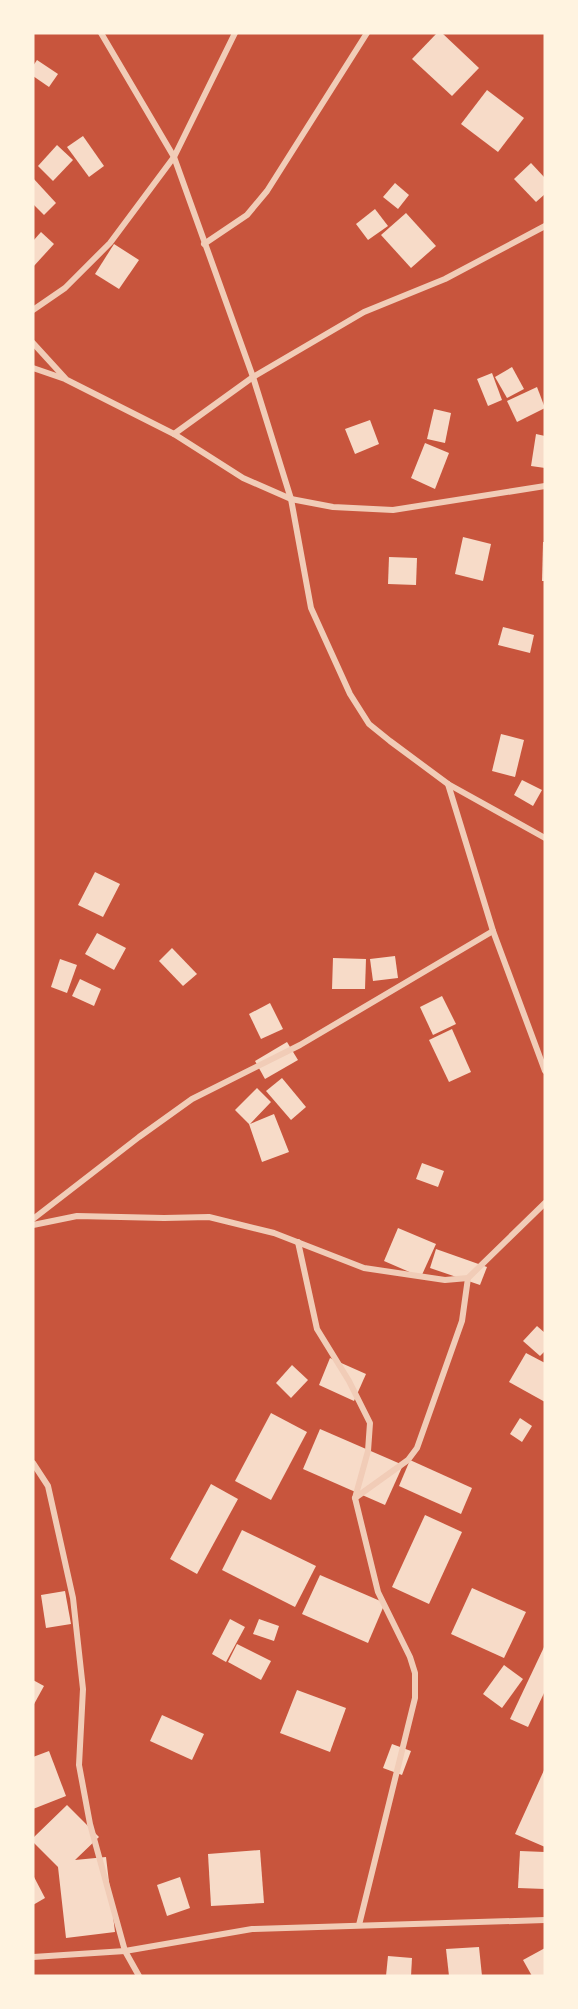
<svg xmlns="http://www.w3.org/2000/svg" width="578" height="2009" viewBox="0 0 578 2009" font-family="Raleway,sans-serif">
  <rect width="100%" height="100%" fill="#c8553d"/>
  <!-- building -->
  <g fill="#f7dbc8">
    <path d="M437,33h5l37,35 -27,28 -40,-37z"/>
    <path d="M37,60l21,14 -9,13 -16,-11v-10z"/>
    <path d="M487,90l37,28 -26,34 -37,-28z"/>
    <path d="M83,136l21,30 -15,11 -22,-30z"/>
    <path d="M57,145l16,15 -20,21 -15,-15z"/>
    <path d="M531,163l14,15v16l-9,8 -22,-23z"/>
    <path d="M33,178l23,25 -12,12 -11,-11z"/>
    <path d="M395,183l14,12 -11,14 -15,-12z"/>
    <path d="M375,209l13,17 -20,14 -12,-16z"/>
    <path d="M406,213l30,33 -25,22 -30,-33z"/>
    <path d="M41,232l13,12 -21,23v-26z"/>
    <path d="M114,244l25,16 -20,29 -24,-15z"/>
    <path d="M512,367l12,22 -17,9 -12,-21z"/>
    <path d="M492,373l10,27 -14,6 -11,-27z"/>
    <path d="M537,387l8,21 -28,14 -10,-21z"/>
    <path d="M434,409l17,4 -6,30 -18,-4z"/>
    <path d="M370,420l9,24 -24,10 -10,-25z"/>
    <path d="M536,434l9,2v32l-14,-2z"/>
    <path d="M425,443l24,10 -14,36 -24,-11z"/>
    <path d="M463,537l28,7 -8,37 -28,-7z"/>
    <path d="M543,542h2v39h-3z"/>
    <path d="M389,557l28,1 -1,27 -28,-1z"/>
    <path d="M503,627l31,8 -4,18 -32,-8z"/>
    <path d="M501,734l23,6 -9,37 -23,-6z"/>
    <path d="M522,780l20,10 -9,16 -19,-11z"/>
    <path d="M95,872l25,12 -17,33 -25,-12z"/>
    <path d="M97,933l29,15 -12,22 -29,-16z"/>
    <path d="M172,948l25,26 -14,12 -24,-25z"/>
    <path d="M395,956l3,22 -25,3 -3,-22z"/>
    <path d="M333,958l33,1 -1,30h-33z"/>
    <path d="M60,959l17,6 -10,28 -16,-6z"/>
    <path d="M80,979l21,10 -7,17 -22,-10z"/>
    <path d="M442,996l14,28 -23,11 -13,-28z"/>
    <path d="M270,1003l13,26 -22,10 -12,-25z"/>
    <path d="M452,1029l19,43 -22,10 -20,-42z"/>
    <path d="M287,1042l11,18 -33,19 -10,-18z"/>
    <path d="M282,1078l24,29 -15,13 -25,-29z"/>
    <path d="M257,1088l14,14 -21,22 24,-10 15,38 -27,10 -13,-38 -14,-14z"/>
    <path d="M422,1163l22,8 -6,16 -22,-8z"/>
    <path d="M398,1228l38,16 -15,33 -37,-16z"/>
    <path d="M436,1249l51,18 -7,18 -50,-17z"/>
    <path d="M537,1326l8,7v18l-5,5 -17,-15z"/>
    <path d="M526,1353l19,10v39l-36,-20z"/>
    <path d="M330,1358l36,16 -12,27 -35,-16z"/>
    <path d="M292,1365l16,15 -17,18 -15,-15z"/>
    <path d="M271,1413l36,19 -36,68 -36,-19z"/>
    <path d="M520,1418l12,8 -10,16 -12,-8z"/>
    <path d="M320,1429l83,36 -18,40 -82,-36z"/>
    <path d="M410,1460l62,28 -11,26 -62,-28z"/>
    <path d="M211,1484l27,15 -41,75 -27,-15z"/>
    <path d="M425,1515l37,17 -33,72 -37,-17z"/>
    <path d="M242,1530l74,36 -21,41 -73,-37z"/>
    <path d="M320,1575l65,28 -17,40 -66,-29z"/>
    <path d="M472,1588l54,24 -22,46 -53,-24z"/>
    <path d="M65,1591l6,33 -25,4 -5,-33z"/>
    <path d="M230,1619l15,8 -19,35 -14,-8z"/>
    <path d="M259,1619l20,7 -5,15 -21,-7z"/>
    <path d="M237,1644l34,17 -10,19 -33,-18z"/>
    <path d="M545,1645v46l-17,36 -18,-8z"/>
    <path d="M504,1665l19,14 -21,29 -19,-14z"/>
    <path d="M33,1680l11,6 -11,20z"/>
    <path d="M297,1690l49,18 -16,44 -50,-19z"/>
    <path d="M162,1715l42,19 -12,26 -42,-19z"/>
    <path d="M392,1744l19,7 -9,24 -19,-7z"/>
    <path d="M49,1751l17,45 -33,13v-52z"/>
    <path d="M545,1768v79l-30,-13z"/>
    <path d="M67,1805l32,32 -24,23 31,-3 9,75 -49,6 -8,-71 -25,-25v-4z"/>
    <path d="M260,1850l4,53 -53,3 -3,-52z"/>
    <path d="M520,1851l25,1v37l-27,-1z"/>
    <path d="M33,1875l12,23 -12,7z"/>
    <path d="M180,1877l10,31 -23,8 -10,-31z"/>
    <path d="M479,1947l3,29h-33l-3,-27z"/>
    <path d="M545,1948v28h-13l-9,-16z"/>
    <path d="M388,1956l24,2 -1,18h-25z"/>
  </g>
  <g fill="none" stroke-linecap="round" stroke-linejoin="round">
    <!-- minor -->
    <g stroke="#f1ccb7" stroke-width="6">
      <path d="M101,33l73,124 79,220 38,122 20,109 39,86 19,30 21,17 58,43 97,54"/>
      <path d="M204,244l43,-29 20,-24 100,-158"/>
      <path d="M33,310l32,-22 45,-45 64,-86 61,-124"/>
      <path d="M33,343l32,35"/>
      <path d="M33,368l32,11 109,55 69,44 48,21 42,8 60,3 152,-24"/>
      <path d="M174,434l79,-57 111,-65 81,-33 100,-53"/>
      <path d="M448,784l45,147 52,140"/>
      <path d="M33,1219l106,-82 53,-38 108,-54 193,-114"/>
      <path d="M33,1225l44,-9 87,2 45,-1 65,16 90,35 81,12 23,-2 77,-75"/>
      <path d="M298,1242l19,87 32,52 21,42 -2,28 -13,47 23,94 32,65 5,16v25l-56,227"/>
      <path d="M33,1463l15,23 25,112 10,91 -4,76 11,59 35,127 14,25"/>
      <path d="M355,1498l53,-38 9,-12 45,-127 6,-43"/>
      <path d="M33,1957l92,-6 127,-22 293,-9"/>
    </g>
  </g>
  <!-- border -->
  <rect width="578" height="2009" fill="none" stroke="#fff3e0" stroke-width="69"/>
</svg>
